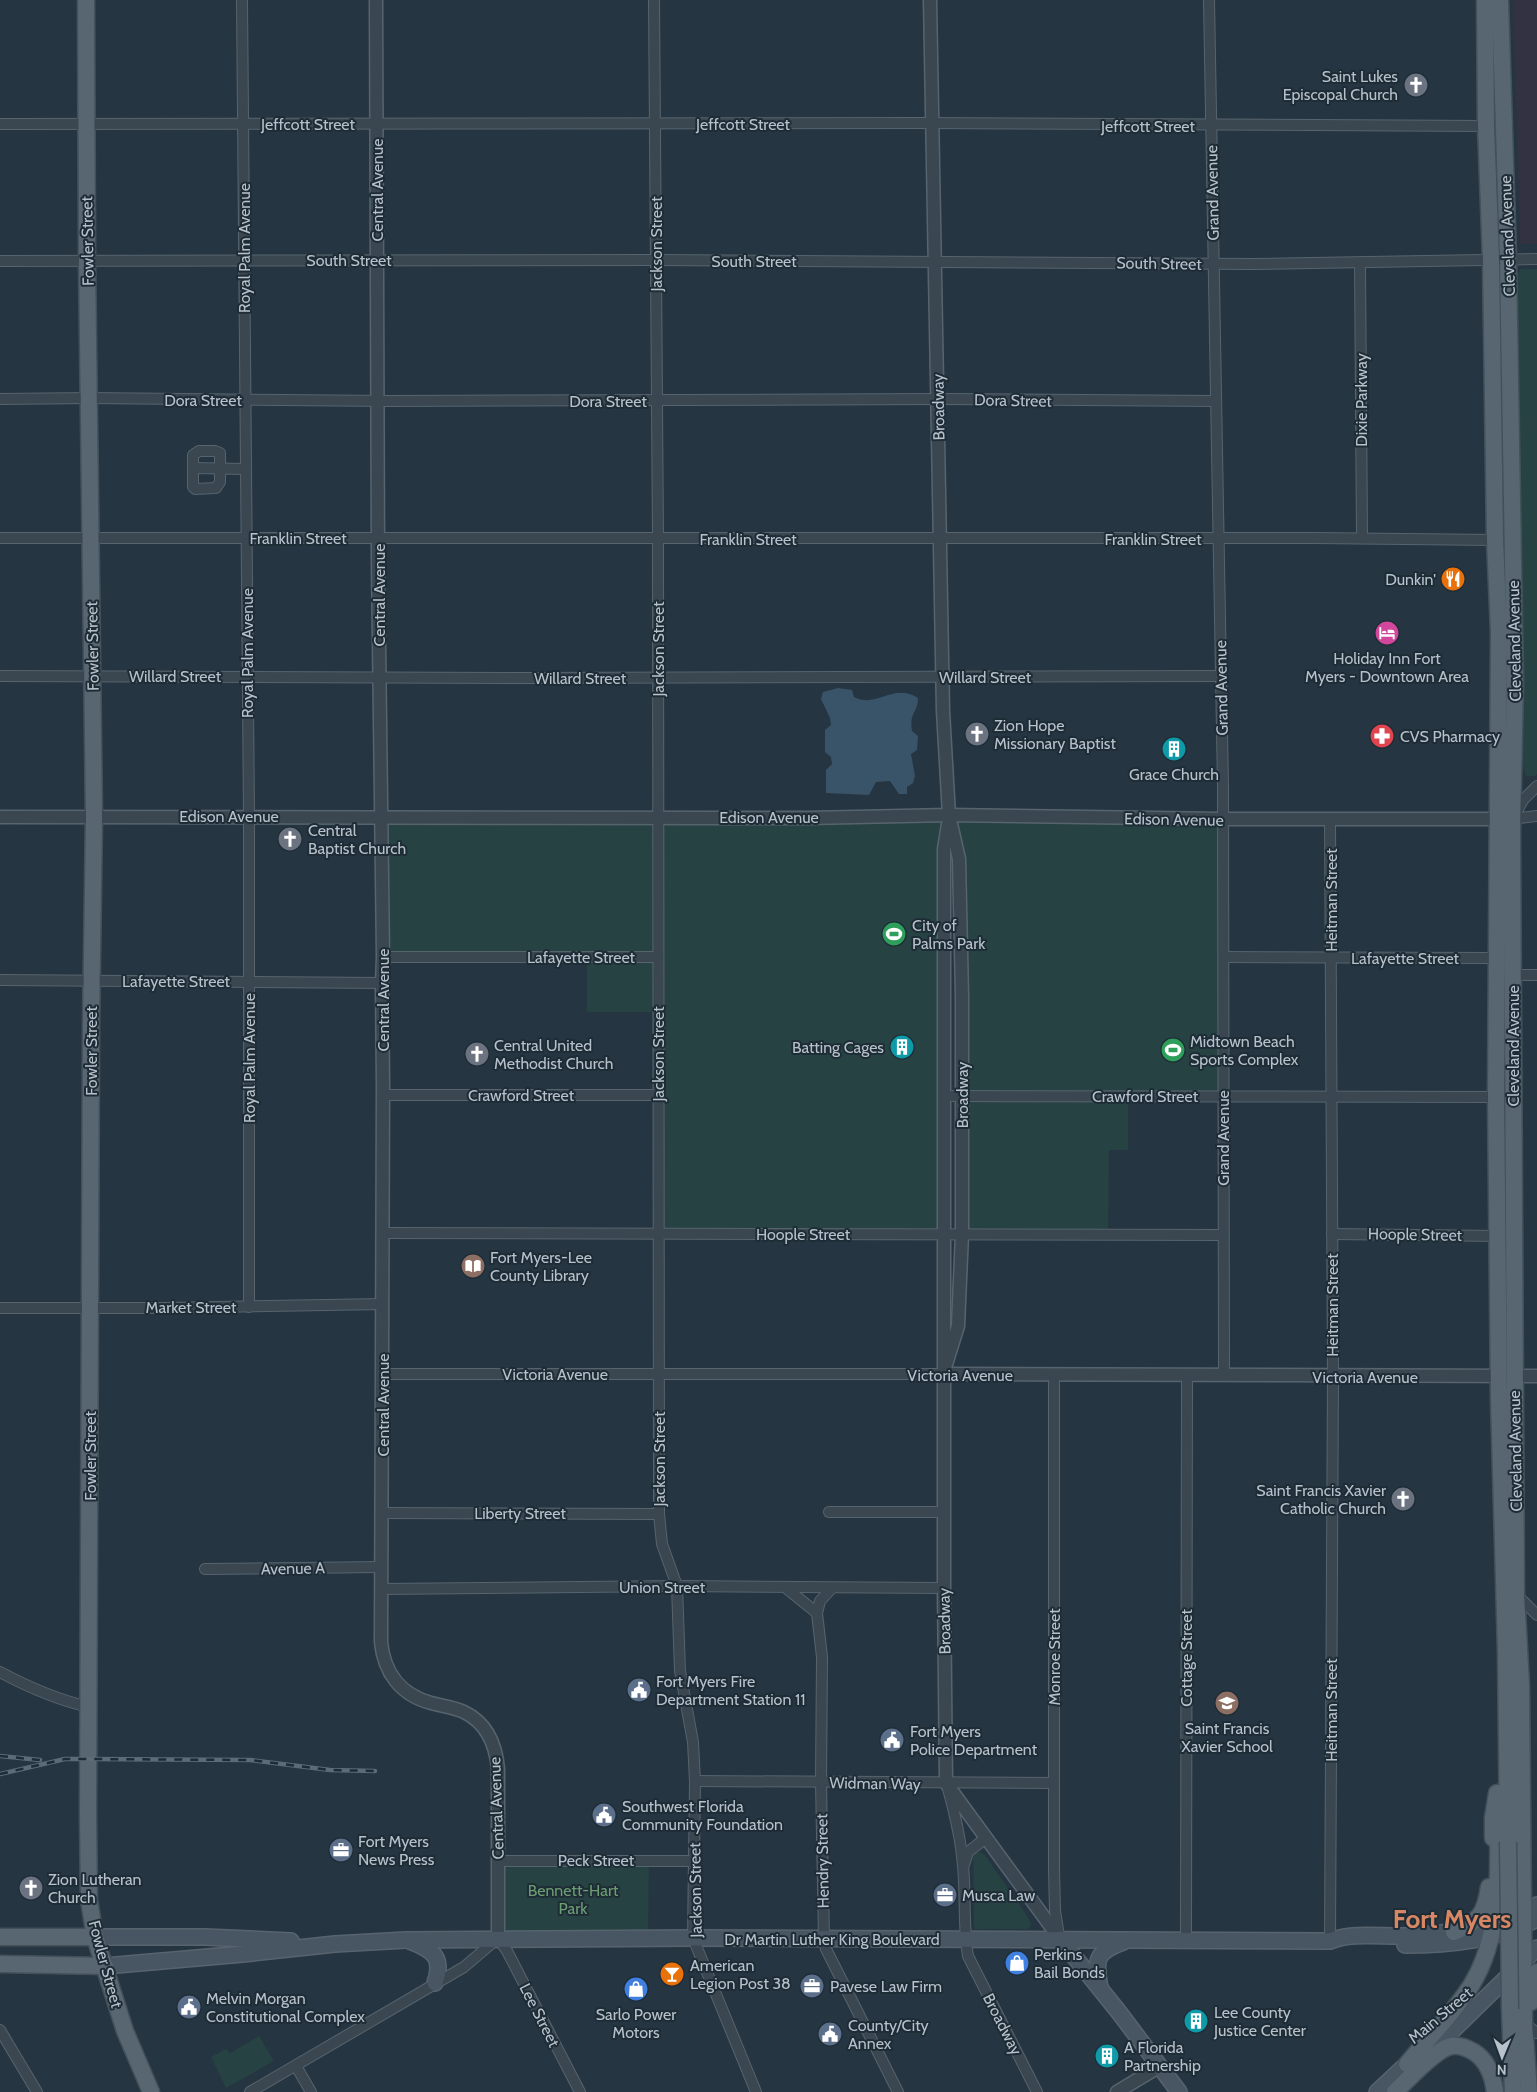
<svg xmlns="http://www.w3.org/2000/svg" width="1537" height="2092" viewBox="0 0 1537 2092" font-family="Cabin,sans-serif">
  <rect width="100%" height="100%" fill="#253541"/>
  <!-- medical -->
  <path fill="#323242" d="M1513,0h24v244h-17z"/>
  <!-- green -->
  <g fill="#274242">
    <path d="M1520,269h17v505l-2,2h-9l-3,-9 -7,-487z"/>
    <path d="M947,817l-4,415 -282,-1v-411z"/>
    <path d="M952,817l269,5 1,272h-94v56h-19l-1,83 -144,-1z"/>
    <path d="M383,819l273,1 1,135h-271z"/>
    <rect x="587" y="960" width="69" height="52"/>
    <path d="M980,1852l5,3 44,64 2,6 -3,4h-54l-1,-72 3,-4z"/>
    <path d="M498,1860h151l-1,78h-150z"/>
    <path d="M259,2036l15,25 -48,27 -15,-31 15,-8 4,4z"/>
  </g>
  <!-- water -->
  <path fill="#395469" d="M838,688l14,2 2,7c23,12 39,-15 64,1 0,15 -9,14 -6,33l6,5 -1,14 -6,4 4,22 -2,7 -6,4v7h-8l-9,-13 -14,1 -7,13 -43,-2v-23l6,-6 -1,-7 -6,-5v-22l6,-5 -1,-7 -9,-19 2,-7z"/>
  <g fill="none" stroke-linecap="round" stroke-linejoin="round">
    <defs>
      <g id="minor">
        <path d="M242,0l7,816v491"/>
        <path d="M654,0l4,538 1,976 3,30 15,42 3,85 13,71 2,39 -2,157 63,154"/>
        <path d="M1209,0l14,787 1,589"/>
        <path d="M0,124l919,-1 567,3"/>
        <path d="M0,261l656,-1 597,4 284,-5"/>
        <path d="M1360,263l2,275"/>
        <path d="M0,399l90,-1 299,3 550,-2 277,2"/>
        <path d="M199,451h16l5,2v29l-4,6 -21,1 -2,-2v-32z"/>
        <path d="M193,468l52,1"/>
        <path d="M0,538h1314l181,2"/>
        <path d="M0,676l523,2 698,-2"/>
        <path d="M1515,815l8,-15 14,-14"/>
        <path d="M1512,819l25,-3"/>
        <path d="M383,957h275"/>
        <path d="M1224,957l273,1"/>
        <path d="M1513,975h24"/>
        <path d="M0,980l382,3"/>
        <path d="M383,1095h275"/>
        <path d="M944,1096l552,1"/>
        <path d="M383,1233l840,2"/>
        <path d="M1332,1234l166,2"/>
        <path d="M0,1308h163l220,-4"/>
        <path d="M383,1374h560"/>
        <path d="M1054,1375v495l1,41 4,25"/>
        <path d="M829,1512h115"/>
        <path d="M382,1513l277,1"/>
        <path d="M205,1569l176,-2"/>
        <path d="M786,1588l31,25"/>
        <path d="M832,1588l-12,13 -3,12 5,44 -1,125 3,157 2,10 72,143"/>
        <path d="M381,1589l296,-3 267,2"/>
        <path d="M1516,1594l21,21"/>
        <path d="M0,1672c28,15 58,28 89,35"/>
        <path d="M695,1781l359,2"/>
        <path d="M948,1789c7,25 13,51 15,77 3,30 0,60 5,90l69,136"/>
        <path d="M498,1861h195"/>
        <path d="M964,1865l4,-13 18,-14"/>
        <path d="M1186,1940l1,-564"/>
        <path d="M1330,1941l3,-564 -3,-558"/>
        <path d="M1524,2023l13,10"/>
        <path d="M0,2030l37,62"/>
        <path d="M296,2066l15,26"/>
        <path d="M250,2092l214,-125 34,-29 9,13 73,141"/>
      </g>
      <g id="tertiary">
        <path d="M376,0l2,563 5,394 -1,26 1,103 -2,556c3,31 20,53 50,61 11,3 23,4 33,9 23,11 32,34 34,57v169"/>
        <path d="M930,0l13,711 6,104 10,44 3,137v238l-4,92 -15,48"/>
        <path d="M0,817l808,1 141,-3 274,4h282"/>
        <path d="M948,824l-4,25v739l2,195 114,156"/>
        <path d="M943,1374l594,2"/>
        <path d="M1117,2092l43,-26"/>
      </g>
      <g id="secondary">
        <path d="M95,1937h110l86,4"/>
        <path d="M1060,1939l58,72 61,81"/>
        <path d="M410,1941c23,9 34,16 25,42"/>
        <path d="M1405,1945c47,0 90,-5 132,-26"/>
        <path d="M105,1966l138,-12 92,-10 71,-4 287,-2 637,3c23,-9 51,-4 76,-5 47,-2 89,-11 131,-31"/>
        <path d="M1100,1988c-5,-28 -5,-36 23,-46"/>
        <path d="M1377,2092l30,-28 44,-32 86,-84"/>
      </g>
      <g id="primary">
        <path d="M86,0l1,260 7,557 -3,209 -3,789 1,85 6,37 30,94 26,61"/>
        <path d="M1485,0l1,126 5,134 4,280 4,92 -3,465 3,303 7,252 2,190"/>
        <path d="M1500,0l8,259 7,425 -3,148 4,762 5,91 3,338 5,69"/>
        <path d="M1493,1838v-20l4,-25"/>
        <path d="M1454,1932c25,-11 31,-17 35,-45"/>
        <path d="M0,1937h95"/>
        <path d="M0,1964l105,2"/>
        <path d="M1531,2002l6,-30"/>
        <path d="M1510,2009l3,83"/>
        <path d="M1407,2064c21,-26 47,-51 65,-80 28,-47 27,-104 26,-156"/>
        <path d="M1395,2092c13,-12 41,-44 57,-46 8,-1 15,2 22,6 14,9 19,24 21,40"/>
      </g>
    </defs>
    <!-- minor casing -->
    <use href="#minor" stroke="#57646e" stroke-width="12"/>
    <!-- tertiary casing -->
    <use href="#tertiary" stroke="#57646e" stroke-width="15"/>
    <!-- secondary casing -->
    <use href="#secondary" stroke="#57646e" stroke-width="18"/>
    <!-- primary casing -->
    <use href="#primary" stroke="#43505a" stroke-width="19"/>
    <!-- minor -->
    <use href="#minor" stroke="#3a4751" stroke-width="10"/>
    <!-- tertiary -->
    <use href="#tertiary" stroke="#3a4751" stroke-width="12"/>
    <!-- secondary -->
    <use href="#secondary" stroke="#485664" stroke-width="15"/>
    <!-- primary -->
    <use href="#primary" stroke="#586671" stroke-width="16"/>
    <defs>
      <g id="rail">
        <path d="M0,1756l40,4"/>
        <path d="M0,1774l65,-15h23l162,1 80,10 45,1"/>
      </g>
    </defs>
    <!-- rail casing -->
    <use href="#rail" stroke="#5c6b78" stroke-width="4.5"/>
    <!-- rail -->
    <use href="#rail" stroke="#1e2c36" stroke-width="2.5" stroke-dasharray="8" stroke-linecap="butt"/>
    <defs>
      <path id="primary-bridge" d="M1508,1842l2,167"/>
    </defs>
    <!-- primary-bridge casing -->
    <use href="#primary-bridge" stroke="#43505a" stroke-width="19" stroke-linecap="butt"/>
    <!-- primary-bridge -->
    <use href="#primary-bridge" stroke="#586671" stroke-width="16"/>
  </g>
  <!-- icons -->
  <defs>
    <symbol id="church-disc" viewBox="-11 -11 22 22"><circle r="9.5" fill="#6b7280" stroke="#1e2c36"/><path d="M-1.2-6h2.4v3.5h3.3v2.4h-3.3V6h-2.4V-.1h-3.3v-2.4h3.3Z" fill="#fff"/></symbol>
    <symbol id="restaurant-disc" viewBox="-11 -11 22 22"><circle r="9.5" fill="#e8710a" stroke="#1e2c36"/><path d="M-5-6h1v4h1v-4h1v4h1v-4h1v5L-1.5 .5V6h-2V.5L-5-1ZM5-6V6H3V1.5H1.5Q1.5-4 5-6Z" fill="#fff"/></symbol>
    <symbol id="hotel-disc" viewBox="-11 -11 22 22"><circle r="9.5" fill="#d1479c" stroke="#1e2c36"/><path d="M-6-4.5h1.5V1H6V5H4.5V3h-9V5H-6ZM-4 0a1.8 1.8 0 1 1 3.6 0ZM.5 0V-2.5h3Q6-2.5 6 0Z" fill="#fff"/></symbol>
    <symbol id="pharmacy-disc" viewBox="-11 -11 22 22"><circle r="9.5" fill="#e0444e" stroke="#1e2c36"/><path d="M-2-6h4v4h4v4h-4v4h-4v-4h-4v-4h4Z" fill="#fff"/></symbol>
    <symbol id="building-disc" viewBox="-11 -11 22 22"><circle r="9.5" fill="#0f9aa8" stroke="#1e2c36"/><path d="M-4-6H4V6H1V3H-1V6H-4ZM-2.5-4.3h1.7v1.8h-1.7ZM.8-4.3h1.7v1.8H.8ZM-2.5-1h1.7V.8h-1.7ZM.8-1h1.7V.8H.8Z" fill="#fff"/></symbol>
    <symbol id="stadium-disc" viewBox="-11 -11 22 22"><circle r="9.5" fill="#2e9e5b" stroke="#1e2c36"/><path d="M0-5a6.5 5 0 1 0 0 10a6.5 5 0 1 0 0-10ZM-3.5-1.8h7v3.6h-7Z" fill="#fff"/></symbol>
    <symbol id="library-disc" viewBox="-11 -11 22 22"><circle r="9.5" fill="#8d6e63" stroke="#1e2c36"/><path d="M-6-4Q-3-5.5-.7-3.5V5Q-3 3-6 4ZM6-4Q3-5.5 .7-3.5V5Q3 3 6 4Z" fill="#fff"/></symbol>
    <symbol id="civic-disc" viewBox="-11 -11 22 22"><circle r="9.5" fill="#5c6f8a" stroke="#1e2c36"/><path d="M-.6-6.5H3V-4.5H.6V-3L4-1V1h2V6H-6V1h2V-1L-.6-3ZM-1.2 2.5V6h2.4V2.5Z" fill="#fff"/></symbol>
    <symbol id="school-disc" viewBox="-11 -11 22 22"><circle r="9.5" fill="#8d6e63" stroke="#1e2c36"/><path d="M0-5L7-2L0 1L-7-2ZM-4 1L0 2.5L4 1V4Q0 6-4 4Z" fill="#fff"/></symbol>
    <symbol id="office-disc" viewBox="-11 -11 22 22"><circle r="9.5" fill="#5c6f8a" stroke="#1e2c36"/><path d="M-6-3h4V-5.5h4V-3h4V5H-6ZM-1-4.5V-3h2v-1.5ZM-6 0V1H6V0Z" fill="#fff"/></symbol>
    <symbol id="shop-disc" viewBox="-11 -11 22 22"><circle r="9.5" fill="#3f7fe0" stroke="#1e2c36"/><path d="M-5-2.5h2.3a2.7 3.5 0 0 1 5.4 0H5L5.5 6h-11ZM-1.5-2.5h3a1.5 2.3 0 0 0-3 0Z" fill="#fff"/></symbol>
    <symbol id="bar-disc" viewBox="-11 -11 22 22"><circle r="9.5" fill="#e8710a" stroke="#1e2c36"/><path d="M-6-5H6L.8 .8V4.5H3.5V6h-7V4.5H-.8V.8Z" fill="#fff"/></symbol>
  </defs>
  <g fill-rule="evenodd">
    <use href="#church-disc" x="1402" y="71" width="28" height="28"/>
    <use href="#restaurant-disc" x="1439" y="565" width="28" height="28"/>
    <use href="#hotel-disc" x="1373" y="619" width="28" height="28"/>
    <use href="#church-disc" x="963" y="720" width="28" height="28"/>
    <use href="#pharmacy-disc" x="1368" y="722" width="28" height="28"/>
    <use href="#building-disc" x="1160" y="735" width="28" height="28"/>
    <use href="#church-disc" x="276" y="825" width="28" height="28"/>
    <use href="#stadium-disc" x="880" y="920" width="28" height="28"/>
    <use href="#building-disc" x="888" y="1033" width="28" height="28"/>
    <use href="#stadium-disc" x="1159" y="1036" width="28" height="28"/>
    <use href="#church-disc" x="463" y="1040" width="28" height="28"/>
    <use href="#library-disc" x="459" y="1252" width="28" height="28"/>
    <use href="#church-disc" x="1389" y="1485" width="28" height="28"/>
    <use href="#civic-disc" x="625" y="1676" width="28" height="28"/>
    <use href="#school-disc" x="1213" y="1689" width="28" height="28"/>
    <use href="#civic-disc" x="878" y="1726" width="28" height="28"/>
    <use href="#civic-disc" x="590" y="1801" width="28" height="28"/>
    <use href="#office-disc" x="327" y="1836" width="28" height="28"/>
    <use href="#church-disc" x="17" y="1874" width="28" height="28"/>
    <use href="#office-disc" x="931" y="1881" width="28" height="28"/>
    <use href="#shop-disc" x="1003" y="1949" width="28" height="28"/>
    <use href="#bar-disc" x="658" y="1960" width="28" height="28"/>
    <use href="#office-disc" x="798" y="1972" width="28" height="28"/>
    <use href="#shop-disc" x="622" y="1975" width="28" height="28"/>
    <use href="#civic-disc" x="175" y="1993" width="28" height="28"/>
    <use href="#building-disc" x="1182" y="2007" width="28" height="28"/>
    <use href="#civic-disc" x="816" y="2020" width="28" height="28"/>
    <use href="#building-disc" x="1093" y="2042" width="28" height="28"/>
  </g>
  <g text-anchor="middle" stroke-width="4" stroke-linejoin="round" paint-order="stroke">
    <!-- poi labels -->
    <g font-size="16" fill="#b6c1cb" stroke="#1e2c36" text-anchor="start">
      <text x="1398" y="82" text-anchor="end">Saint Lukes<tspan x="1398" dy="18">Episcopal Church</tspan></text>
      <text x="1436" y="585" text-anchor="end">Dunkin'</text>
      <text x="1387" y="664" text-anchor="middle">Holiday Inn Fort<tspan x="1387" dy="18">Myers - Downtown Area</tspan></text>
      <text x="994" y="731">Zion Hope<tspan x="994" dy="18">Missionary Baptist</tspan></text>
      <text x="1400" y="742">CVS Pharmacy</text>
      <text x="1174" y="780" text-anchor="middle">Grace Church</text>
      <text x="308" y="836">Central<tspan x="308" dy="18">Baptist Church</tspan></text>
      <text x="912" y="931">City of<tspan x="912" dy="18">Palms Park</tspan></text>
      <text x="1190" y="1047">Midtown Beach<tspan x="1190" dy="18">Sports Complex</tspan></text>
      <text x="494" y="1051">Central United<tspan x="494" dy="18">Methodist Church</tspan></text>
      <text x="884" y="1053" text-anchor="end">Batting Cages</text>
      <text x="490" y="1263">Fort Myers-Lee<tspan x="490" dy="18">County Library</tspan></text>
      <text x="1386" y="1496" text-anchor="end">Saint Francis Xavier<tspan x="1386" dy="18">Catholic Church</tspan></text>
      <text x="656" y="1687">Fort Myers Fire<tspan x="656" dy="18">Department Station 11</tspan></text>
      <text x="1227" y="1734" text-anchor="middle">Saint Francis<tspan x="1227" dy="18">Xavier School</tspan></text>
      <text x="910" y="1737">Fort Myers<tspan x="910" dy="18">Police Department</tspan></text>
      <text x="622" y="1812">Southwest Florida<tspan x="622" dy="18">Community Foundation</tspan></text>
      <text x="358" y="1847">Fort Myers<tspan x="358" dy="18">News Press</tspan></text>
      <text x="48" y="1885">Zion Lutheran<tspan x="48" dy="18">Church</tspan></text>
      <text x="962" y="1901">Musca Law</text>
      <text x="1034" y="1960">Perkins<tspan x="1034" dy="18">Bail Bonds</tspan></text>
      <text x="690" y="1971">American<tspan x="690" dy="18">Legion Post 38</tspan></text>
      <text x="830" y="1992">Pavese Law Firm</text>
      <text x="206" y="2004">Melvin Morgan<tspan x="206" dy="18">Constitutional Complex</tspan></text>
      <text x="1214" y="2018">Lee County<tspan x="1214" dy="18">Justice Center</tspan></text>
      <text x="636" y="2020" text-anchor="middle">Sarlo Power<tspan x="636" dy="18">Motors</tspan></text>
      <text x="848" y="2031">County/City<tspan x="848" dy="18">Annex</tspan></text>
      <text x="1124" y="2053">A Florida<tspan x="1124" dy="18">Partnership</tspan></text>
    </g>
    <!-- street labels -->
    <g font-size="16" fill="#b6c1cb" stroke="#1e2c36">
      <text x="308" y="130">Jeffcott Street</text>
      <text x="743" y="130">Jeffcott Street</text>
      <text x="1148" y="132">Jeffcott Street</text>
      <text transform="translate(377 190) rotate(-90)" y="6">Central Avenue</text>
      <text transform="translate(1212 193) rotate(-91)" y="6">Grand Avenue</text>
      <text transform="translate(1507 236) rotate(-92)" y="6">Cleveland Avenue</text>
      <text transform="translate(87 241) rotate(-91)" y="6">Fowler Street</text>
      <text transform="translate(656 244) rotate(-90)" y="6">Jackson Street</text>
      <text transform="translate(244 248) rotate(-90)" y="6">Royal Palm Avenue</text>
      <text x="349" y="266">South Street</text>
      <text x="754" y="267">South Street</text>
      <text transform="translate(1159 263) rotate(1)" y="6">South Street</text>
      <text x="203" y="406">Dora Street</text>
      <text transform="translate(1013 400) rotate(1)" y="6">Dora Street</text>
      <text transform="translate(1361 400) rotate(-90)" y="6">Dixie Parkway</text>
      <text x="608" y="407">Dora Street</text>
      <text transform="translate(938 407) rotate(-91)" y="6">Broadway</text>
      <text x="298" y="544">Franklin Street</text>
      <text x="748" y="545">Franklin Street</text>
      <text x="1153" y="545">Franklin Street</text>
      <text transform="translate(379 595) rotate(-90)" y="6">Central Avenue</text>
      <text transform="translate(1514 641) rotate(-91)" y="6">Cleveland Avenue</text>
      <text transform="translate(92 646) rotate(-91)" y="6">Fowler Street</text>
      <text transform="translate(658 649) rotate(-90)" y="6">Jackson Street</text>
      <text transform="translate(247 653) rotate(-90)" y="6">Royal Palm Avenue</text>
      <text x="175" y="682">Willard Street</text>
      <text x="985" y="683">Willard Street</text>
      <text x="580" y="684">Willard Street</text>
      <text transform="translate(1221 688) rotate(-91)" y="6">Grand Avenue</text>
      <text x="229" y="822">Edison Avenue</text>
      <text x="769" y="823">Edison Avenue</text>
      <text transform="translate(1174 819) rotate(1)" y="6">Edison Avenue</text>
      <text transform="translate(1331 900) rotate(-90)" y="6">Heitman Street</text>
      <text x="581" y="963">Lafayette Street</text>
      <text x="1405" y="964">Lafayette Street</text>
      <text x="176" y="987">Lafayette Street</text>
      <text transform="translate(383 1000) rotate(-90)" y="6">Central Avenue</text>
      <text transform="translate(1513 1046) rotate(-90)" y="6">Cleveland Avenue</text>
      <text transform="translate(91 1051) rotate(-90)" y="6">Fowler Street</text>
      <text transform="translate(658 1054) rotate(-90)" y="6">Jackson Street</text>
      <text transform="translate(249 1058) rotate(-90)" y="6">Royal Palm Avenue</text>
      <text x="521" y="1101">Crawford Street</text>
      <text transform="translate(962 1095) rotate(-90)" y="6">Broadway</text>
      <text x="1145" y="1102">Crawford Street</text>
      <text transform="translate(1223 1138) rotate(-90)" y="6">Grand Avenue</text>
      <text x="803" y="1240">Hoople Street</text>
      <text transform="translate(1415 1234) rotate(1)" y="6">Hoople Street</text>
      <text transform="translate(1332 1305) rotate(-90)" y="6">Heitman Street</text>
      <text x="191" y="1313">Market Street</text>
      <text x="555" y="1380">Victoria Avenue</text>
      <text x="960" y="1381">Victoria Avenue</text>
      <text x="1365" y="1383">Victoria Avenue</text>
      <text transform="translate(383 1405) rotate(-90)" y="6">Central Avenue</text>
      <text transform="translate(1515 1451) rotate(-91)" y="6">Cleveland Avenue</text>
      <text transform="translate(90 1456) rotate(-90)" y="6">Fowler Street</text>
      <text transform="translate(659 1459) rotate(-90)" y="6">Jackson Street</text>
      <text x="520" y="1519">Liberty Street</text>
      <text transform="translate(293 1568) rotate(-1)" y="6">Avenue A</text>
      <text x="662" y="1593">Union Street</text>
      <text transform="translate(944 1621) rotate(-91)" y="6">Broadway</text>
      <text transform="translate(1054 1657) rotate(-90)" y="6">Monroe Street</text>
      <text transform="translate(1186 1658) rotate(-90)" y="6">Cottage Street</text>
      <text transform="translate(1331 1710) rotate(-90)" y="6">Heitman Street</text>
      <text transform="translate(875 1783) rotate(1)" y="6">Widman Way</text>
      <text transform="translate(496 1808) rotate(-92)" y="6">Central Avenue</text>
      <text x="596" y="1866">Peck Street</text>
      <text transform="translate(822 1861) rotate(-91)" y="6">Hendry Street</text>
      <text transform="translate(695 1890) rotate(-91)" y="6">Jackson Street</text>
      <text x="832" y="1945">Dr Martin Luther King Boulevard</text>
      <text transform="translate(106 1964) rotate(75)" y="6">Fowler Street</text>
      <text transform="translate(540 2015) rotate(63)" y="6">Lee Street</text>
      <text transform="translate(1440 2015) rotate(-40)" y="6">Main Street</text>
      <text transform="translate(1003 2024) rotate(63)" y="6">Broadway</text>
    </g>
    <!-- park labels -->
    <g font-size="16" fill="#6d9d72" stroke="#1e2c36">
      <text x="573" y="1896">Bennett-Hart<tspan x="573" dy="18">Park</tspan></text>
    </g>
    <!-- town labels -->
    <g font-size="26" font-weight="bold" fill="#d88765" stroke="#1e2c36">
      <text x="1452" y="1928">Fort Myers</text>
    </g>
  </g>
  <!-- north arrow -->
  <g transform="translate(1502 2057) rotate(181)" stroke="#1e2c36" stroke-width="4" paint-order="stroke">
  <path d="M0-4L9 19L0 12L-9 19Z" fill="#b6c1cb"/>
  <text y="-8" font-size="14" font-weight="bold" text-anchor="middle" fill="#b6c1cb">N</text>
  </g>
</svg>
